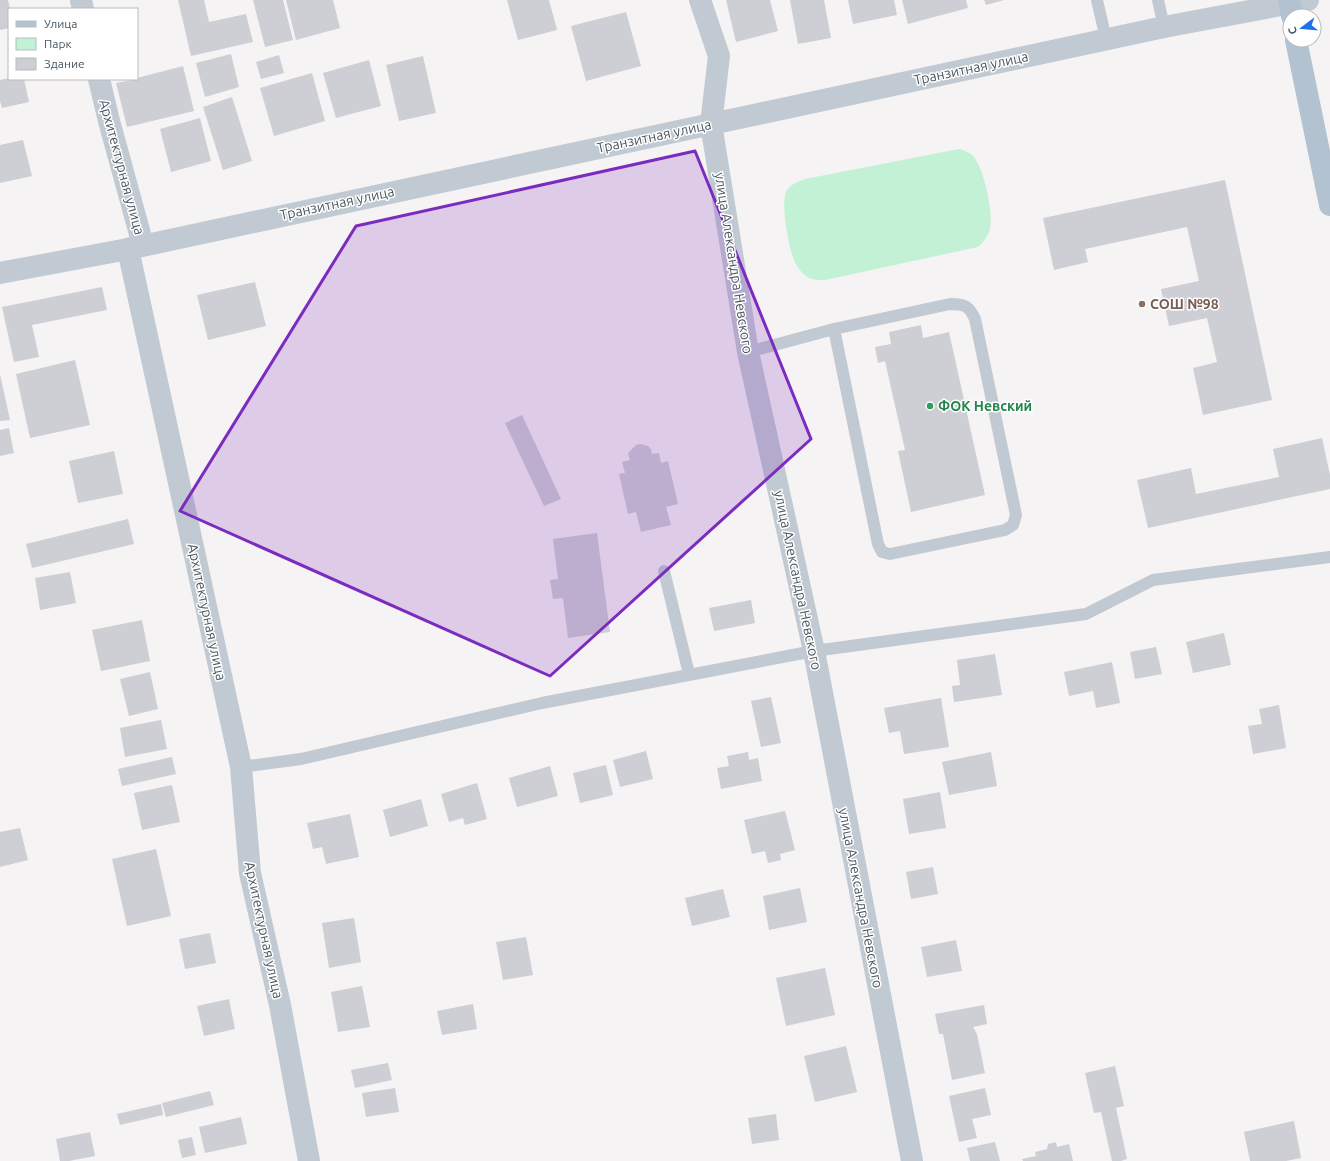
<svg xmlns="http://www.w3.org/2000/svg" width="1330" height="1161" viewBox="0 0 1330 1161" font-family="Ubuntu,sans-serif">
  <rect width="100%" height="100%" fill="#f5f3f3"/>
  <!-- green -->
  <path fill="#c3f1d5" d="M959,149c5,1 10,3 14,7 11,12 22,60 16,76 -2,6 -6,10 -11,15l-153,33c-7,0 -15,0 -20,-5 -6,-4 -11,-14 -13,-21 -4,-12 -12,-53 -5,-64 4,-6 11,-8 18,-11z"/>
  <!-- building -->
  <g fill="#cdcfd5">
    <path d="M0,0h8l2,9h-1v19l-9,2z"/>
    <path d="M178,0h26l5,22 37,-8 7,28 -62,14z"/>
    <path d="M253,0h30l10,40 -28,7z"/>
    <path d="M286,0h47l7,28 -44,12z"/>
    <path d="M507,0h42l8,30 -39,10z"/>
    <path d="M726,0h44l8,31 -42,11z"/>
    <path d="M790,0h34l7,38 -33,6z"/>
    <path d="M848,0h46l3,15 -44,9z"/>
    <path d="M902,0h64l2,8 -60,16z"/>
    <path d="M984,0h20l-18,5z"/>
    <path d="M626,12l15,54 -55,15 -15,-55z"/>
    <path d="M231,54l8,33 -34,10 -9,-34z"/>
    <path d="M279,55l5,18 -23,6 -5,-17z"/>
    <path d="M423,56l13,57 -37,8 -13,-56z"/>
    <path d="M369,60l12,46 -45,12 -13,-45z"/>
    <path d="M183,66l11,45 -67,16 -11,-44 21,-4v-1z"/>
    <path d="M312,73l13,48 -51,15 -14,-48z"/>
    <path d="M9,78v1h15l5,23 -27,6 -2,-7v-21z"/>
    <path d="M232,97l20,64 -29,9 -20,-63z"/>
    <path d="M200,118l11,43 -40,11 -11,-43z"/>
    <path d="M23,140l9,36 -32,7v-38z"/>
    <path d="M1225,180l47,220 -69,15 -10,-47 24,-6 -10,-44 -38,8 -8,-37 38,-8 -12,-54 -102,22 3,13 -34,8 -11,-52z"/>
    <path d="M255,282l11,44 -58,14 -11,-45z"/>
    <path d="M102,287l5,23 -75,15 7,32 -25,5 -12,-55z"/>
    <path d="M921,325l2,13 26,-6 36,163 -74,17 -13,-61 7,-1 -20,-89 -7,2 -3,-16 16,-3 -2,-12z"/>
    <path d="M75,360l15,65 -60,13 -14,-64z"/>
    <path d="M0,374l10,46 -10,1z"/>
    <path d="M522,415l39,84 -17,7 -39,-83z"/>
    <path d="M9,428l5,25 -14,3v-26z"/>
    <path d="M1322,438l8,37v14l-182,39 -11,-48 54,-12 5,26 83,-17 -6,-28z"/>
    <path d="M640,444l8,2 3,3 1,5 7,-1 2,10 7,-2 10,43 -12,3 5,18 -30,7 -5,-20 -8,2 -9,-40 6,-1 -3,-11 8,-2 -2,-6 2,-3 6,-6z"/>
    <path d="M114,451l9,43 -45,9 -9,-42z"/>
    <path d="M128,519l6,25 -102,24 -6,-24z"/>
    <path d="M597,533l13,99 -42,6 -5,-40 -10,1 -3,-19 8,-1 -5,-40z"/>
    <path d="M70,572l6,31 -36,7 -5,-32z"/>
    <path d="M751,600l4,23 -41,8 -5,-23z"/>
    <path d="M142,620l8,41 -49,10 -9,-41z"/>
    <path d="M1224,633l7,32 -38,8 -7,-31z"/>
    <path d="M1156,647l6,27 -27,5 -5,-27z"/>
    <path d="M995,654l7,41 -48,7 -2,-16 8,-1 -3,-25z"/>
    <path d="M1112,662l8,41 -24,5 -3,-17 -24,5 -5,-24z"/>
    <path d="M150,672l8,37 -29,7 -9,-37z"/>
    <path d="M771,697l10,46 -20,4 -10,-46z"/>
    <path d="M941,698l8,49 -45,7 -4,-23 -11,2 -5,-25z"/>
    <path d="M1279,705l7,43 -33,6 -5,-28 14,-2 -3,-15z"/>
    <path d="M161,720l6,29 -42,8 -5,-29z"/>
    <path d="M646,751l7,28 -33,8 -7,-27z"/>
    <path d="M748,752l1,8 9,-2 4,23 -41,8 -4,-21 12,-2 -2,-10z"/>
    <path d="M991,752l6,34 -48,9 -7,-33z"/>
    <path d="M172,757l4,17 -54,12 -4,-17z"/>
    <path d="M606,765l7,30 -33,8 -7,-30z"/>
    <path d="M550,766l8,30 -41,11 -8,-29z"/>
    <path d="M477,783l10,36 -22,6 -2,-7 -14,4 -8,-28z"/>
    <path d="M172,785l8,37 -38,8 -8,-37z"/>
    <path d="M940,792l6,36 -37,6 -6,-35z"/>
    <path d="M421,799l7,27 -38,11 -7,-27z"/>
    <path d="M785,811l10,39 -15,4 1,6 -13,3 -3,-12 -13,3 -8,-34z"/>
    <path d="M350,814l9,43 -33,7 -4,-17 -9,2 -6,-26z"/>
    <path d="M20,828l8,32 -28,7v-35z"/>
    <path d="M156,849l15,67 -44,10 -15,-67z"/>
    <path d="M933,867l5,27 -27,5 -5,-27z"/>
    <path d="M800,888l7,34 -38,8 -6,-34z"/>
    <path d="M723,889l7,28 -38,9 -7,-28z"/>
    <path d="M354,918l7,44 -32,6 -7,-45z"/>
    <path d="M210,933l6,30 -31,6 -6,-30z"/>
    <path d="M526,937l7,38 -30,5 -7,-38z"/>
    <path d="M956,940l6,31 -35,6 -6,-30z"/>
    <path d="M825,968l10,47 -49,11 -10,-48z"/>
    <path d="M362,986l8,41 -32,5 -7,-40z"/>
    <path d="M229,999l6,30 -31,7 -7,-30z"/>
    <path d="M473,1004l4,25 -35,6 -5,-24z"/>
    <path d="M984,1005l3,19 -14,3 4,7 8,39 -33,7 -9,-46h-4l-4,-20z"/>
    <path d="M846,1046l11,46 -42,10 -11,-46z"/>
    <path d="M388,1063l4,17 -37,8 -4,-18z"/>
    <path d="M1115,1066l9,40 -8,2 11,51 -6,2h-9l-11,-49 -7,1 -9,-40z"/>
    <path d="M395,1088l4,24 -33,5 -4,-24z"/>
    <path d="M985,1088l6,27 -19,4 5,19 -18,4 -10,-46z"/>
    <path d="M210,1091l4,14 -48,12 -4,-14z"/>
    <path d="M161,1104l2,11 -43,10 -3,-11z"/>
    <path d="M776,1114l3,26 -27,4 -4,-26z"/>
    <path d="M241,1117l6,27 -42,9 -6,-26z"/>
    <path d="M1294,1121l7,37 -15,3h-36l-6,-29z"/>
    <path d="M90,1132l5,24 -26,5h-9l-4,-22z"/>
    <path d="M192,1137l4,18 -14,3 -4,-18z"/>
    <path d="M995,1142l5,19h-30l-3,-13z"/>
    <path d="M1056,1142l1,5 12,-3 4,17h-50l-1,-2 14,-3 -1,-4 12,-3 1,-5z"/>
  </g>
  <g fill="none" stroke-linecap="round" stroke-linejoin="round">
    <!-- lane -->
    <g stroke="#c1cad2" stroke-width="12">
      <path d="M1097,0l9,39"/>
      <path d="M1158,0l6,27"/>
      <path d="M748,352l86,-23 116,-25c15,0 19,2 25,15l41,196 -3,10 -8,5 -115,24 -8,-2 -4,-8 -44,-215"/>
      <path d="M664,571l25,103"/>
      <path d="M241,767l60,-8 241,-56 272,-52 272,-37 67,-34 177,-23"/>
    </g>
    <!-- street -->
    <g stroke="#c1cad2" stroke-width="22">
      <path d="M81,0l2,9"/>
      <path d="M700,0l19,56 -8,68 37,228 66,299 98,510"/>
      <path d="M99,79l10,42 34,124 -15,4 113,518 9,106 30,132 29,156"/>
      <path d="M0,273l128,-24 1036,-222 144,-27"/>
    </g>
    <!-- primary -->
    <g stroke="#b3c2d1" stroke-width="22">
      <path d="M1289,0l3,16"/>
      <path d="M1296,40l34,165"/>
    </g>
  </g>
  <!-- marked area -->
  <path fill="#7b2cbf" fill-opacity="0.2" stroke="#7b2cbf" stroke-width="3" stroke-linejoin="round" d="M695,151l116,288 -261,237 -370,-165 176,-285z"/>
  <!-- markers -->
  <circle fill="#8d6e63" stroke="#fff" stroke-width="1.5" cx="1142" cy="304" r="4"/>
  <circle fill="#2e9e5b" stroke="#fff" stroke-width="1.5" cx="930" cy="406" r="4"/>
  <g text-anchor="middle" stroke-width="3" stroke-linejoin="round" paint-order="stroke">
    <!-- street labels -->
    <g font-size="14" fill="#4a5661" stroke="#fff">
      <text transform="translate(971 68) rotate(-12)" y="5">Транзитная улица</text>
      <text transform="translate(654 136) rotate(-12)" y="5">Транзитная улица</text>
      <text transform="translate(122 167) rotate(75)" y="5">Архитектурная улица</text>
      <text transform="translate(337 203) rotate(-12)" y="5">Транзитная улица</text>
      <text transform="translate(734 263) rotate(81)" y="5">улица Александра Невского</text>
      <text transform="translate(798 580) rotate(78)" y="5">улица Александра Невского</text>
      <text transform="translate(207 612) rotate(78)" y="5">Архитектурная улица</text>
      <text transform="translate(861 898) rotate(79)" y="5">улица Александра Невского</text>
      <text transform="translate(264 930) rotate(78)" y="5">Архитектурная улица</text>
    </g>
    <!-- education labels -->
    <g font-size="14" font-weight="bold" fill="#785e54" stroke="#fff" text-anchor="start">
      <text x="1150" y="309">СОШ №98</text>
    </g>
    <!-- leisure labels -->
    <g font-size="14" font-weight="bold" fill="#27864d" stroke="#fff" text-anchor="start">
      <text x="938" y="411">ФОК Невский</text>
    </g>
  </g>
  <!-- legend -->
  <rect x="8" y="8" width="130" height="72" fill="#ffffff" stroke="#b7bbc0"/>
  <rect x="16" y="21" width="20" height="6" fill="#b3c2d1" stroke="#b7bbc0"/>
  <text x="44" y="28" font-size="12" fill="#4a5661">Улица</text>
  <rect x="16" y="38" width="20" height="12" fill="#c3f1d5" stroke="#b7bbc0"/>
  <text x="44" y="48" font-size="12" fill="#4a5661">Парк</text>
  <rect x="16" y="58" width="20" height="12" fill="#cdcfd5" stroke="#b7bbc0"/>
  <text x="44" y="68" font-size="12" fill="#4a5661">Здание</text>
  <!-- north arrow -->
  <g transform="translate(1302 28) rotate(254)"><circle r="19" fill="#ffffff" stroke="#b7bbc0"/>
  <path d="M0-3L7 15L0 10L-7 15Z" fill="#1a73e8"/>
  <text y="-6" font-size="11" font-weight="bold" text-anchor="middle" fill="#4a5661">С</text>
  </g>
</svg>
